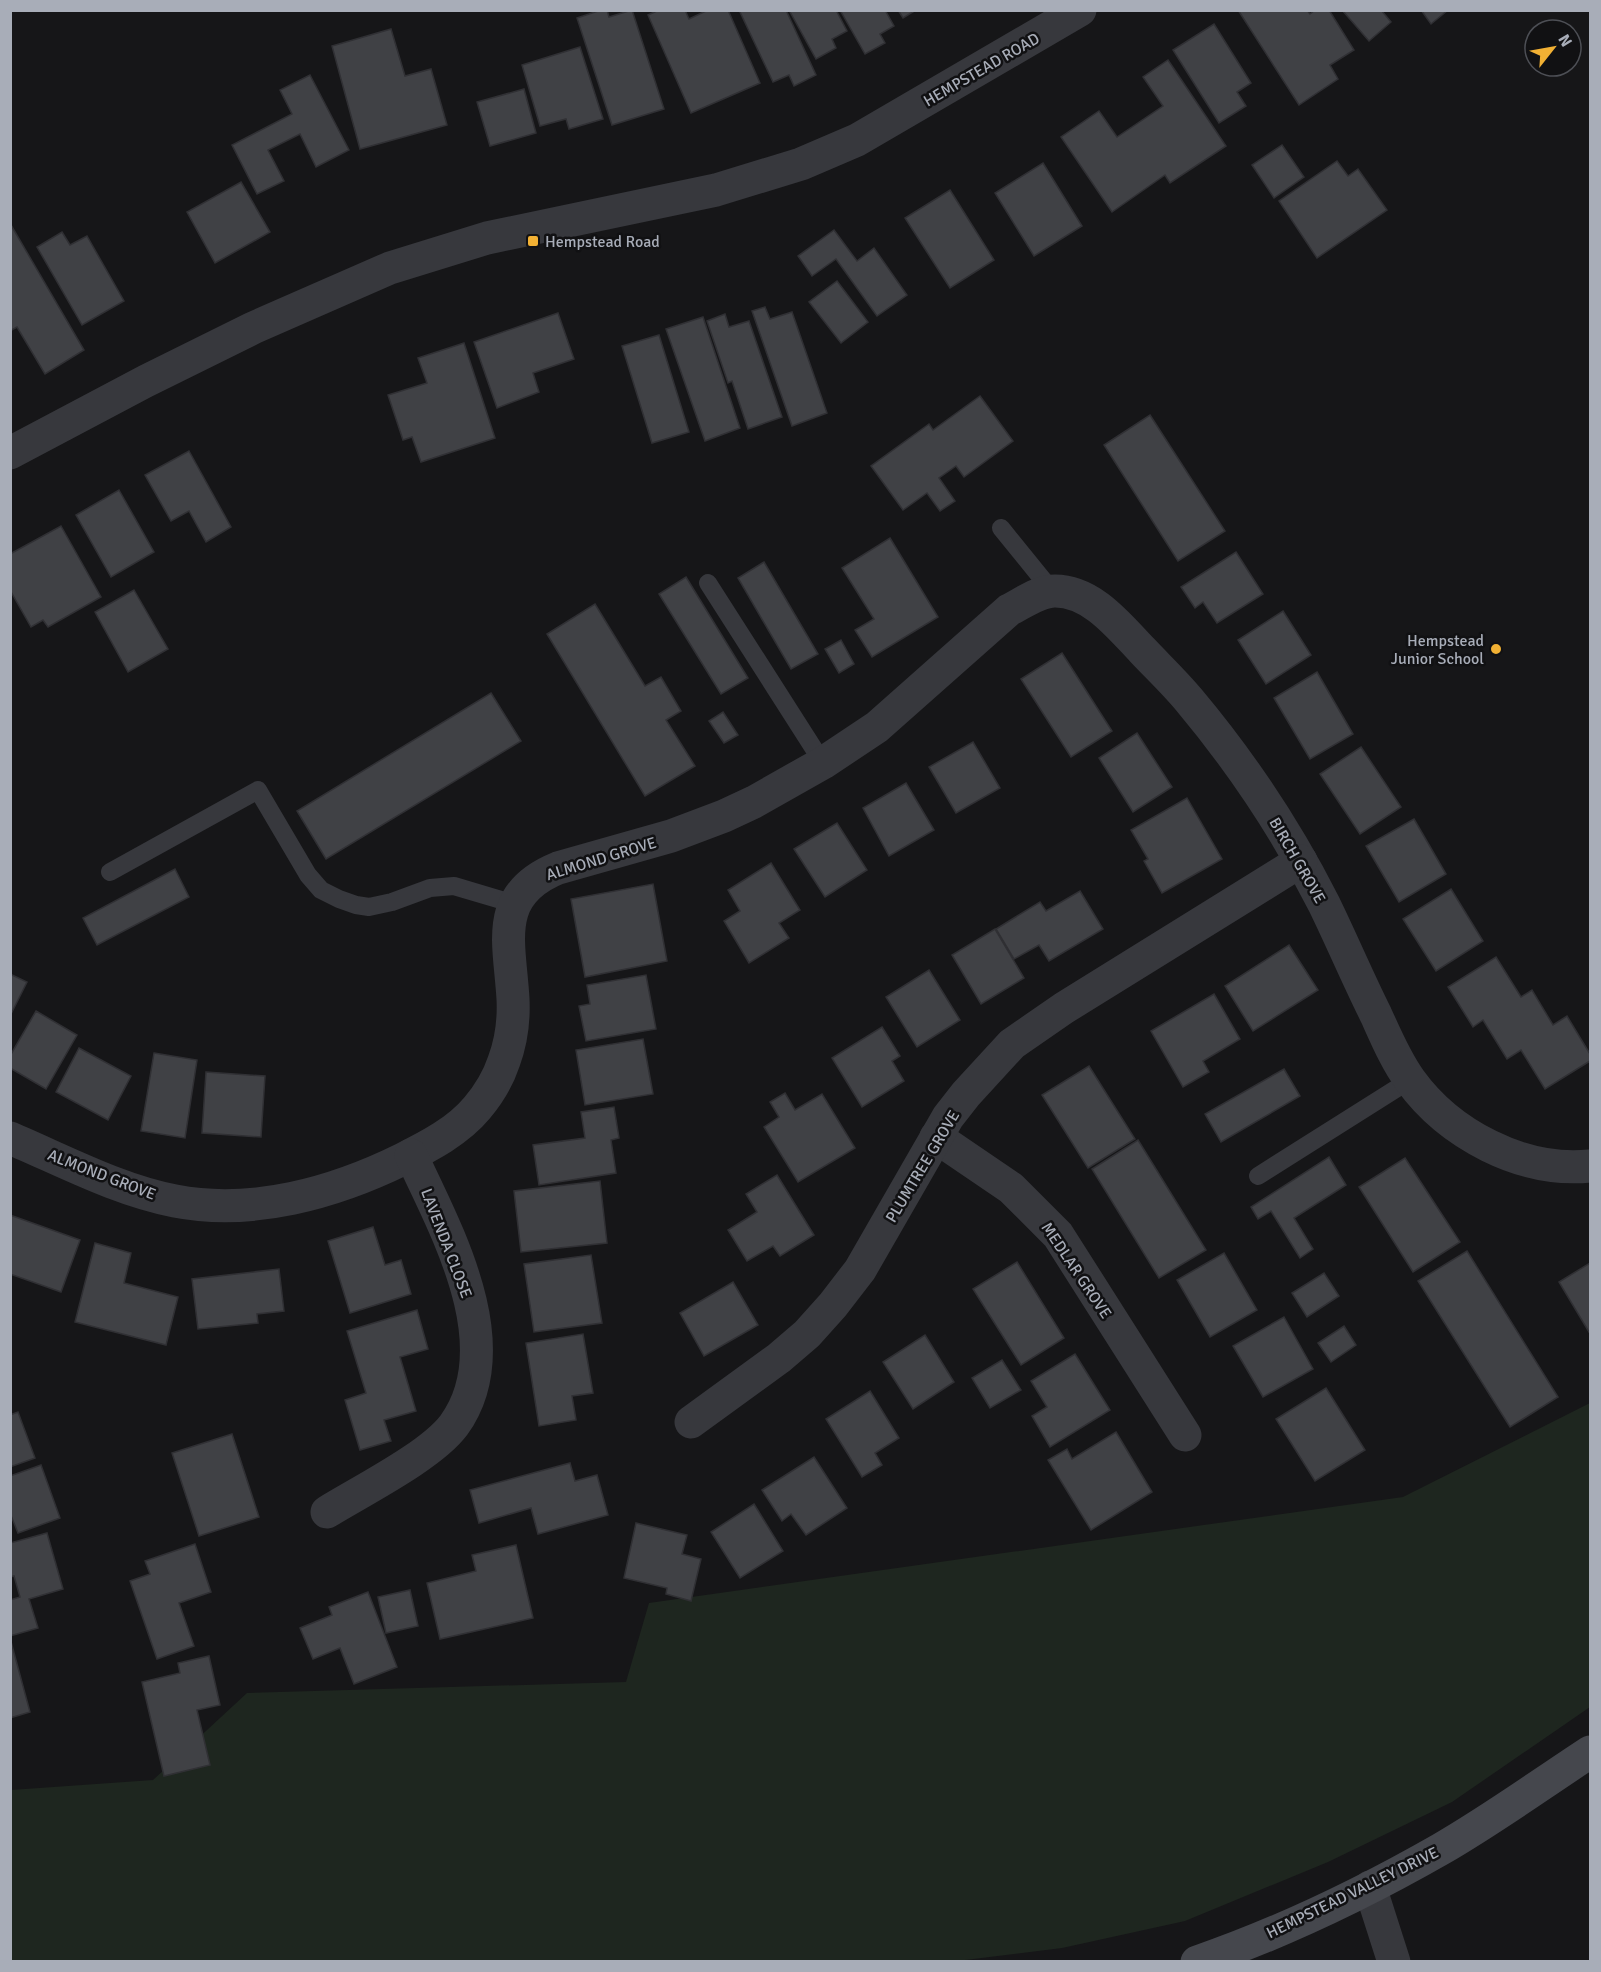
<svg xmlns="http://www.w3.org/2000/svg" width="1601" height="1972" viewBox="0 0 1601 1972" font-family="Signika,sans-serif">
  <rect width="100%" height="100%" fill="#161618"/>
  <!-- green -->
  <path fill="#1e261f" d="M1590,1403v304l-138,95 -124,60 -143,59 -123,27 -113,14h-938v-172l142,-10 94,-87 379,-11 23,-79 754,-106z"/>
  <!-- building -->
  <g fill="#404145" stroke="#303034" stroke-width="1.5">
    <path d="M601,10h6l2,7 23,-7 32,99 -52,16 -35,-107z"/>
    <path d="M659,10h26l4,9 19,-9h20l32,73 -69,30 -43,-98z"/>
    <path d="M743,10h43l30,65 -22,11 -5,-11 -16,7 -33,-70z"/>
    <path d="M789,10h47l11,21 -15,8 4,9 -20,11z"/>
    <path d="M840,10h45l9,16 -14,8 5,9 -20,11z"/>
    <path d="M898,10h18l-13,8z"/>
    <path d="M1238,10h69l3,4 5,-4h14l25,40 -24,15 8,14 -39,26z"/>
    <path d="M1342,10h39l10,12 -22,19z"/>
    <path d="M1421,10h27l-17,14z"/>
    <path d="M1214,24l37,59 -14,9 9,14 -27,17 -46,-73z"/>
    <path d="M391,29l14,47 26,-7 16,56 -87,24 -28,-103z"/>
    <path d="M580,47l23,72 -34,10 -3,-10 -26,7 -18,-61z"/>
    <path d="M1168,60l58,86 -56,37 -5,-8 -53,37 -51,-75 38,-26 18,26 46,-31 -20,-29z"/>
    <path d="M310,75l39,75 -33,17 -16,-33 -32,16 16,31 -27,13 -25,-49 60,-31 -12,-24z"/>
    <path d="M524,89l12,44 -46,13 -13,-44z"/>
    <path d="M1282,145l22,32 -30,21 -22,-33z"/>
    <path d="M1337,161l11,15 10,-7 29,41 -70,48 -38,-57z"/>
    <path d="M1043,163l39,63 -48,30 -39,-63z"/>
    <path d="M241,182l29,50 -55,31 -28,-51z"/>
    <path d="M950,190l44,70 -44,28 -45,-70z"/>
    <path d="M11,225l73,125 -39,24 -28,-47 -7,4z"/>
    <path d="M834,230l23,31 17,-13 33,47 -30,21 -41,-57 -24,17 -14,-20z"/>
    <path d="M62,232l8,13 17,-9 37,65 -42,24 -45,-78z"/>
    <path d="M837,281l31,41 -27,21 -32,-41z"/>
    <path d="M765,307l5,12 22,-7 35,101 -35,13 -40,-115z"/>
    <path d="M558,313l16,46 -41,14 6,19 -42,16 -23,-66z"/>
    <path d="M725,314l4,13 20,-6 33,96 -34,12 -16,-48 -4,2 -21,-62z"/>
    <path d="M703,317l37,111 -35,13 -39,-112z"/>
    <path d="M659,335l30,97 -37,11 -30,-97z"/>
    <path d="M464,343l31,95 -74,24 -9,-25 -9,3 -15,-45 39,-12 -9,-25z"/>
    <path d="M980,396l33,45 -49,36 -8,-11 -17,12 16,23 -15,10 -13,-18 -24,17 -32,-44 58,-42 4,6z"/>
    <path d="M1150,415l75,116 -47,30 -74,-116z"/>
    <path d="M189,451l42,76 -25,15 -17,-31 -18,10 -26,-46z"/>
    <path d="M119,490l35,62 -43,25 -35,-62z"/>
    <path d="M61,526l40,71 -53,30 -5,-7 -12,7 -21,-37v-36z"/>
    <path d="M890,538l48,79 -66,40 -17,-27 19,-11 -32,-51z"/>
    <path d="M1236,552l27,42 -46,29 -14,-21 -8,6 -14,-21z"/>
    <path d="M764,562l54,92 -27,15 -53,-91z"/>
    <path d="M686,577l62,101 -27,16 -62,-100z"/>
    <path d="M134,590l34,59 -40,23 -33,-60z"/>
    <path d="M595,604l50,82 16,-9 20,34 -15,9 29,46 -50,30 -98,-162z"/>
    <path d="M1283,611l28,44 -45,29 -28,-44z"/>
    <path d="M841,640l13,24 -15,9 -14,-24z"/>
    <path d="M1062,653l50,78 -41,26 -50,-78z"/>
    <path d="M1317,672l36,62 -43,25 -36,-61z"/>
    <path d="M491,693l30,48 -195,118 -29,-48z"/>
    <path d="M723,712l15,23 -14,8 -15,-22z"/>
    <path d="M1137,733l35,54 -39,25 -34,-54z"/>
    <path d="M973,742l27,46 -44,25 -27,-46z"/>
    <path d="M1361,747l40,60 -41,27 -40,-60z"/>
    <path d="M906,783l28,47 -45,26 -26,-48z"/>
    <path d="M1187,798l35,61 -60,34 -18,-32 4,-2 -17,-29z"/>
    <path d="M1414,819l32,55 -47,28 -33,-56z"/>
    <path d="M837,823l30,47 -42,27 -31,-48z"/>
    <path d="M771,863l29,47 -21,13 10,15 -40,25 -25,-42 16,-10 -12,-21z"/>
    <path d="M175,869l14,28 -92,48 -14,-27z"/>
    <path d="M653,884l14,77 -82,16 -14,-78z"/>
    <path d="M1451,889l32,52 -47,30 -33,-52z"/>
    <path d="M1080,891l23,38 -54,32 -10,-16 -25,14 -18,-30 44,-27 6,9z"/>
    <path d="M995,929l29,49 -43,26 -29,-49z"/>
    <path d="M1289,945l29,45 -65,41 -28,-45z"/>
    <path d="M1496,957l25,40 11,-7 21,35 14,-9 23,38v7l-45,28 -24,-39 -14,9 -24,-39 -10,7 -25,-40z"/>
    <path d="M929,970l31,50 -43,27 -31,-50z"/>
    <path d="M10,974l17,8 -17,34z"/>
    <path d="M646,975l10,54 -70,12 -7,-35 11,-2 -3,-19z"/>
    <path d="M1214,994l26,45 -37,22 6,11 -26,15 -32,-56z"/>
    <path d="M36,1011l41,24 -31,54 -36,-21v-12z"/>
    <path d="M882,1027l18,29 -8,5 12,20 -42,26 -30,-49z"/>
    <path d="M643,1039l10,55 -68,11 -9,-55z"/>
    <path d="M79,1048l52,28 -23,44 -52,-28z"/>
    <path d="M154,1053l43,7 -12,78 -44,-7z"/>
    <path d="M1089,1066l46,73 -47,29 -46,-73z"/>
    <path d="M1284,1069l16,27 -79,46 -16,-28z"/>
    <path d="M206,1072l59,4 -4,61 -59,-4z"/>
    <path d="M785,1093l10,17 27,-16 33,54 -57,34 -34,-55 15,-10 -9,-15z"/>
    <path d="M614,1107l5,31 -8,2 5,33 -77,12 -6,-40 52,-7 -4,-26z"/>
    <path d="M1138,1140l68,110 -47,28 -67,-109z"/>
    <path d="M1329,1157l17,28 -52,33 19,31 -13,9 -29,-47 -13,8 -7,-12z"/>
    <path d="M1405,1158l55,84 -47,30 -54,-85z"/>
    <path d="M777,1175l37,60 -34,21 -7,-10 -26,15 -19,-31 29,-18 -11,-18z"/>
    <path d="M600,1181l7,62 -86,9 -7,-61z"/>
    <path d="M10,1215l70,25 -19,52 -51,-18z"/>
    <path d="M373,1227l12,38 16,-5 10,34 -61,19 -22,-72z"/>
    <path d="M95,1243l36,10 -7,30 54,14 -12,48 -91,-23z"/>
    <path d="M1467,1251l91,146 -48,30 -92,-146z"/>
    <path d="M1224,1253l33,57 -47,27 -33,-57z"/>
    <path d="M591,1255l11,68 -68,9 -10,-68z"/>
    <path d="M1017,1262l47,76 -43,27 -48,-76z"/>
    <path d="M1590,1263v68l-1,1 -30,-50z"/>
    <path d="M279,1269l5,42 -27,3 1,9 -60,6 -6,-50z"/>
    <path d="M1324,1273l15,23 -32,21 -15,-24z"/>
    <path d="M733,1282l25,43 -54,31 -24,-43z"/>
    <path d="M417,1310l11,39 -28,8 16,54 -32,9 7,21 -31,9 -15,-50 21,-7 -19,-62z"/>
    <path d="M1284,1317l29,52 -50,28 -30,-51z"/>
    <path d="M1344,1326l12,19 -25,17 -13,-19z"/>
    <path d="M583,1334l10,59 -21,3 4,24 -37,6 -13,-83z"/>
    <path d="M925,1335l29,47 -41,27 -30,-47z"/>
    <path d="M1075,1354l35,56 -60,37 -18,-31 15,-9 -16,-26z"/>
    <path d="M1002,1360l19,30 -31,18 -18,-30z"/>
    <path d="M1326,1388l39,62 -50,31 -39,-62z"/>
    <path d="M870,1391l29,47 -24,15 7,12 -20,12 -36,-58z"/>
    <path d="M18,1412l17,46 -25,9v-52z"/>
    <path d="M1116,1432l36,60 -61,38 -43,-70 19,-11 5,10z"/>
    <path d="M232,1434l27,83 -60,19 -27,-83z"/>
    <path d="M814,1457l33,51 -41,27 -15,-21 -9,7 -20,-31z"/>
    <path d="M570,1463l5,18 22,-6 11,40 -70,19 -7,-26 -52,15 -9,-33z"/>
    <path d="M41,1465l19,53 -42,15 -8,-20v-37z"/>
    <path d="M754,1504l29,47 -43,27 -29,-46z"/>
    <path d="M636,1523l51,12 -5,19 19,5 -10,42 -25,-7 1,-6 -43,-10z"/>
    <path d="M47,1533l16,56 -34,10 9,29 -28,8v-36l10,-3 -6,-21 -4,1v-34z"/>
    <path d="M195,1544l16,48 -32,11 15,43 -37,13 -27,-78 20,-7 -5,-13z"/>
    <path d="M516,1545l17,73 -93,21 -13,-56 49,-12 -4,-16z"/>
    <path d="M410,1590l8,36 -32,7 -8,-36z"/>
    <path d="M368,1592l29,75 -43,17 -14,-36 -27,11 -13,-31 32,-13 -3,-8z"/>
    <path d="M10,1638l20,74 -20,6z"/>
    <path d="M209,1656l11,49 -23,5 13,55 -46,11 -22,-94 38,-9 -2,-10z"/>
  </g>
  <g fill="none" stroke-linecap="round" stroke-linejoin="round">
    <!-- lane -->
    <g stroke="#37383d" stroke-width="18">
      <path d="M1001,528l51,63"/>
      <path d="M708,583l115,180"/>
      <path d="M110,872l148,-82 50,85 13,15 18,9 17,6 13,2 23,-5 38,-14 24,-2 61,18"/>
      <path d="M1258,1176l152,-96"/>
    </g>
    <!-- street -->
    <g stroke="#37383d" stroke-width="33">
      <path d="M10,453l136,-72 107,-53 137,-60 97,-30 229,-48 85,-26 56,-24 223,-130"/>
      <path d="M936,1137l75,51 47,47 127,200"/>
      <path d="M10,1138c54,23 108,52 165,63 77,15 159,-8 228,-42 26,-13 55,-28 74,-51 12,-14 21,-29 27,-47 7,-19 10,-41 9,-62 -3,-56 -21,-104 45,-131l113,-32 53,-20 30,-14 69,-39 54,-36 132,-117c14,-7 30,-19 46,-19 37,0 64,35 87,59 16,17 33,33 47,50 52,62 98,131 135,204 18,37 34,75 52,111 10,22 20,46 34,65 39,54 112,93 180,86"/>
      <path d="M691,1422l88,-64 28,-24 26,-29 27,-35 88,-153 18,-23 46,-50 52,-36 237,-147"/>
      <path d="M327,1512c34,-21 104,-56 127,-87 57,-79 -8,-195 -43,-270"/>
      <path d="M1370,1887l24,75"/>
    </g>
    <!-- secondary -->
    <path stroke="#45474d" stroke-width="33" d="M1197,1962c84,-29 167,-69 244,-113 52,-30 100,-65 149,-97"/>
  </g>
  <!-- markers -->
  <g fill="#f2b134" stroke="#111113" stroke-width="2">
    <rect x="527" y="235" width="12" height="12" rx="3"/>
    <circle cx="1496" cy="649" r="6"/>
  </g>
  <g text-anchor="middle" stroke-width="5" stroke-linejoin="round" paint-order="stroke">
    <!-- street labels -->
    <g font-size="16" fill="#a8adb8" stroke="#111113">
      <text transform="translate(981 69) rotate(-30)" y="6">HEMPSTEAD ROAD</text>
      <text transform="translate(601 858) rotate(-17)" y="6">ALMOND GROVE</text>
      <text transform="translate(1298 860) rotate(60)" y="6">BIRCH GROVE</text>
      <text transform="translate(922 1166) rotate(-59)" y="6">PLUMTREE GROVE</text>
      <text transform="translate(102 1174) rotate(21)" y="6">ALMOND GROVE</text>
      <text transform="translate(447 1243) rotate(69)" y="6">LAVENDA CLOSE</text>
      <text transform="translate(1077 1270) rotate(56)" y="6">MEDLAR GROVE</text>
      <text transform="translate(1352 1892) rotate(-26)" y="6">HEMPSTEAD VALLEY DRIVE</text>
    </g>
    <!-- poi labels -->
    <g font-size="16" fill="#a8adb8" stroke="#111113" text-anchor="start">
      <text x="545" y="247">Hempstead Road</text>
      <text x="1484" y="646" text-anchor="end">Hempstead<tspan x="1484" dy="18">Junior School</tspan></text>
    </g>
  </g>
  <!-- border -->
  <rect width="1601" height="1972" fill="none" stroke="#a8adb8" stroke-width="24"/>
  <!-- north arrow -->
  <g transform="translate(1553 48) rotate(59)"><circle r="28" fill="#111113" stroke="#4d4f55" stroke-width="1.5"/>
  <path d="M0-4.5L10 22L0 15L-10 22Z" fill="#f2b134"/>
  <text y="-9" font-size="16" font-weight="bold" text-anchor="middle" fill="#a8adb8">N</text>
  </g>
</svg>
